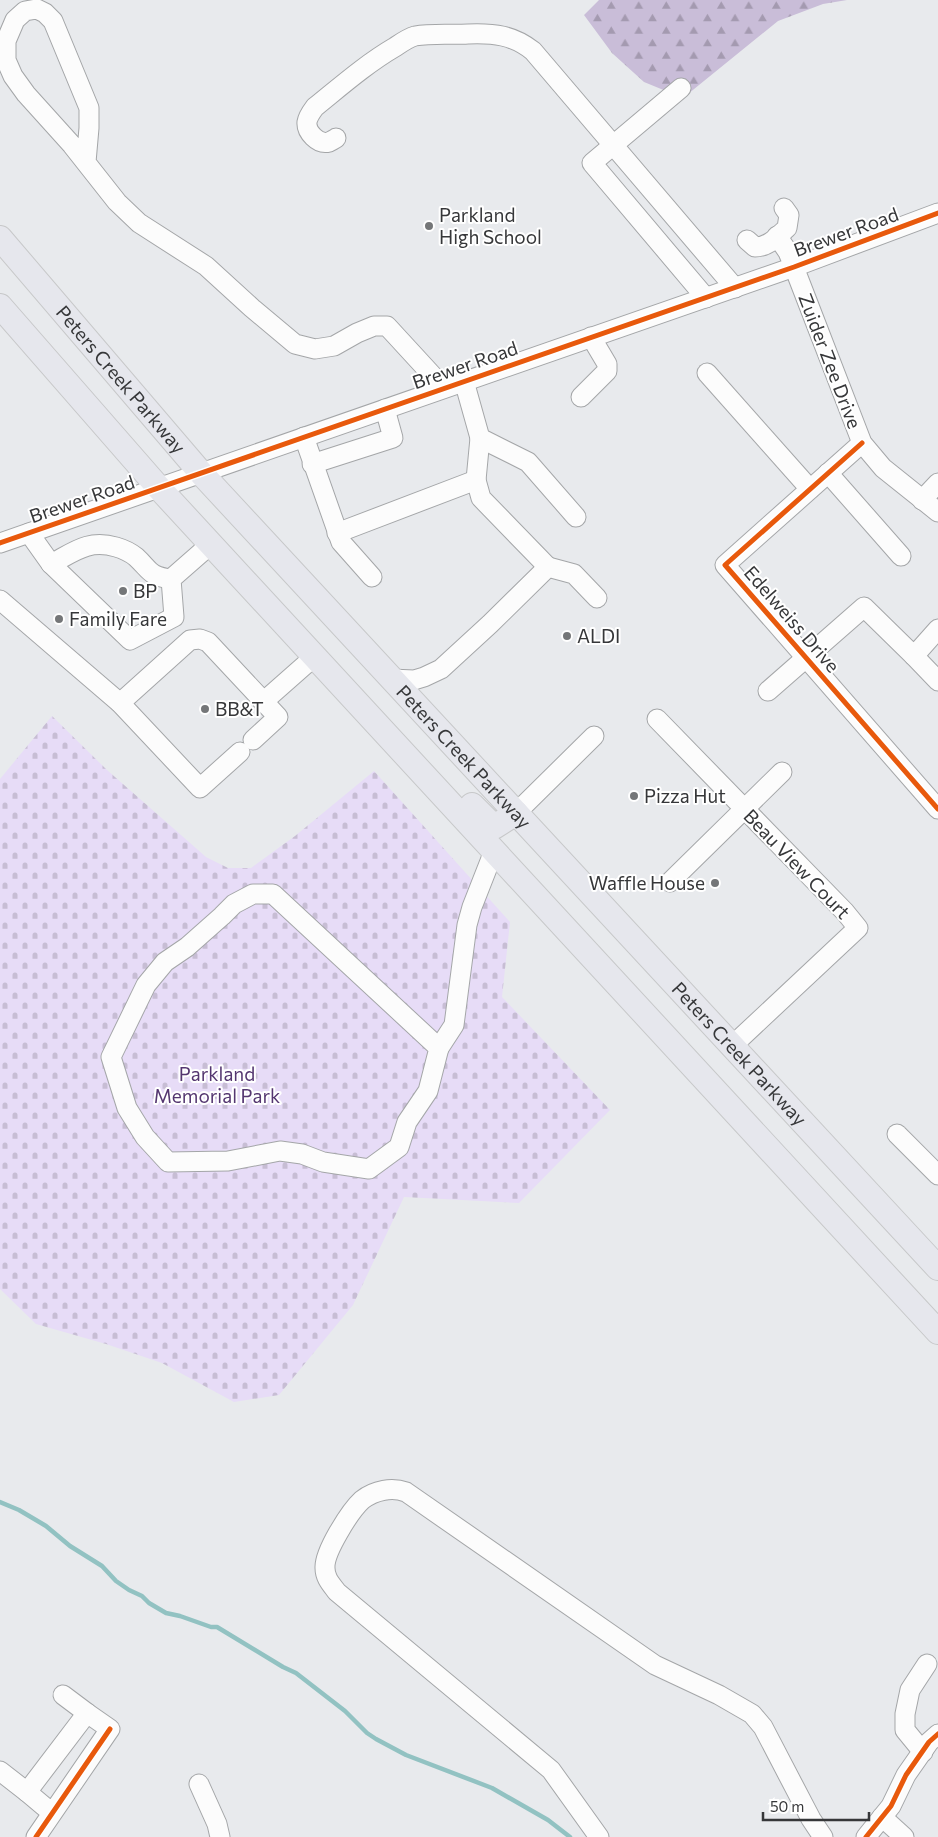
<svg xmlns="http://www.w3.org/2000/svg" width="938" height="1837" viewBox="0 0 938 1837" font-family="Commissioner,sans-serif">
  <defs>
    <pattern id="forest-firs" width="22" height="20" patternUnits="userSpaceOnUse" patternTransform="scale(1.25)"><rect width="22" height="20" fill="#c9bdd8"/><path d="M5 1l3.5 6h-7zM16 11l3.5 6h-7z" fill="#a49ab0"/></pattern>
    <pattern id="cemetery-stones" width="16" height="16" patternUnits="userSpaceOnUse" patternTransform="scale(1.25)"><rect width="16" height="16" fill="#e7dcf7"/><path d="M2 7V4a2 2 0 0 1 4 0v3zM10 15v-3a2 2 0 0 1 4 0v3z" fill="#c7bdd4"/></pattern>
  </defs>
  <rect width="100%" height="100%" fill="#e8eaed"/>
  <!-- forest -->
  <path fill="url(#forest-firs)" d="M599,0h248l-24,4 -45,17 -95,77 -39,-16 -32,-29 -28,-38z"/>
  <!-- cemetery -->
  <path fill="url(#cemetery-stones)" d="M52,716l55,54 99,87 22,11h23l44,-32 79,-65 136,151 -8,75 108,113 -91,93 -115,-6 -51,108 -74,90 -45,7 -72,-39 -56,-19 -70,-20 -36,-35v-510z"/>
  <g fill="none" stroke-linecap="round" stroke-linejoin="round">
    <!-- stream -->
    <path stroke="#92c2c2" stroke-width="4.5" d="M0,1502l19,8 27,16 24,20 32,20 14,15 13,9 13,6 7,7 17,10 14,3 31,11h6l66,40 13,6 49,38 22,22 9,6 30,16 86,33 56,32 22,17"/>
    <defs>
      <g id="minor">
        <path d="M681,88l-89,75 114,135"/>
        <path d="M336,138c-1,1 -7,4 -7,4 -11,3 -23,-10 -22,-20 1,-6 5,-11 8,-15 26,-21 51,-43 80,-60 6,-4 13,-9 20,-11 17,-3 36,-1 53,-2 26,-1 45,1 65,17l202,237"/>
        <path d="M86,162l3,-34v-20l-36,-87 -8,-8 -8,-4 -12,2 -10,9 -9,21v19l7,16 13,18 46,51 45,57 22,21 67,43 46,42 43,36 20,5 19,-3 23,-13 17,-7h13l57,62"/>
        <path d="M777,236l11,16 6,15 68,176 21,25 55,44"/>
        <path d="M747,240l8,7c14,0 23,-11 32,-19l2,-13 -5,-7"/>
        <path d="M707,373l103,116"/>
        <path d="M464,381l16,57 48,24 48,55"/>
        <path d="M581,397l26,-26v-7l-16,-27"/>
        <path d="M304,437l37,105 31,35"/>
        <path d="M480,438l-4,42 5,18 67,69"/>
        <path d="M862,443l-137,122 213,244"/>
        <path d="M312,464l81,-26 -8,-29"/>
        <path d="M828,473l73,83"/>
        <path d="M922,500l16,-17"/>
        <path d="M29,533l22,31 79,76 44,-23 -3,-38 40,-35"/>
        <path d="M337,533l139,-53"/>
        <path d="M0,543l794,-276 144,-54"/>
        <path d="M51,564c23,-12 37,-25 65,-17 7,2 15,6 20,10 15,14 13,19 35,22"/>
        <path d="M0,600l120,103 80,85 40,-36"/>
        <path d="M914,656l24,25"/>
        <path d="M391,679l23,1 10,-3 17,-8 49,-45 58,-57 26,7 23,24"/>
        <path d="M768,691l96,-84 50,49 24,-27"/>
        <path d="M263,702l51,-45"/>
        <path d="M120,703l70,-63 10,-1 8,3 70,75 -25,23"/>
        <path d="M657,719l188,193 13,16 -126,118"/>
        <path d="M516,813l78,-77"/>
        <path d="M670,882l112,-110"/>
        <path d="M253,894h20l166,154 -11,43 -21,31 -8,25 -30,22 -46,-7 -21,-8 -22,-3 -52,10 -60,1 -23,-25 -18,-29 -16,-51 35,-72 19,-23 22,-15 35,-31 12,-12z"/>
        <path d="M439,1048l15,-23 13,-100 5,-18 22,-56"/>
        <path d="M897,1134l41,41"/>
        <path d="M63,1695l24,18"/>
        <path d="M923,1752l-18,-22v-16l5,-24 17,-26"/>
        <path d="M0,1771l27,21"/>
        <path d="M199,1784l18,40 3,13"/>
        <path d="M882,1817l22,20"/>
        <path d="M36,1837l74,-108 -23,-16 -60,79 25,21"/>
        <path d="M599,1837l-48,-67 -214,-178c-6,-8 -12,-14 -12,-24 -1,-16 25,-57 37,-68 13,-10 30,-13 44,-8l249,173 64,30 33,19 11,13 48,92 12,18"/>
        <path d="M866,1837l25,-31 15,-31 23,-33 9,-8"/>
      </g>
      <g id="major">
        <path id="s1" d="M0,238l201,235 737,795"/>
        <path d="M0,306l159,182 779,844"/>
        <path d="M472,805l22,22 22,-14"/>
      </g>
    </defs>
    <!-- minor casing -->
    <use href="#minor" stroke="#a4a6a8" stroke-width="21"/>
    <!-- major casing -->
    <use href="#major" stroke="#c7c8c9" stroke-width="26"/>
    <!-- minor -->
    <use href="#minor" stroke="#fcfcfc" stroke-width="19"/>
    <!-- major -->
    <use href="#major" stroke="#e6e7ed" stroke-width="24"/>
    <defs>
      <g id="cycleway">
        <path d="M862,443l-137,122 213,244"/>
        <path d="M0,543l794,-276 144,-54"/>
        <path d="M36,1837l74,-108"/>
        <path d="M866,1837l25,-31 15,-31 23,-33 9,-8"/>
      </g>
    </defs>
    <!-- cycleway casing -->
    <use href="#cycleway" stroke="#fff" stroke-width="8"/>
    <!-- cycleway -->
    <use href="#cycleway" stroke="#e8590c" stroke-width="5"/>
  </g>
  <!-- markers -->
  <g fill="#747678" stroke="#fff" stroke-width="2">
    <circle cx="429" cy="226" r="5"/>
    <circle cx="123" cy="591" r="5"/>
    <circle cx="59" cy="619" r="5"/>
    <circle cx="567" cy="636" r="5"/>
    <circle cx="205" cy="709" r="5"/>
    <circle cx="634" cy="796" r="5"/>
    <circle cx="715" cy="883" r="5"/>
  </g>
  <g text-anchor="middle" stroke-width="4" stroke-linejoin="round" paint-order="stroke">
    <!-- poi labels -->
    <g font-size="19" fill="#363739" stroke="#fff" text-anchor="start">
      <text x="439" y="222">Parkland<tspan x="439" dy="22">High School</tspan></text>
      <text x="133" y="598">BP</text>
      <text x="69" y="626">Family Fare</text>
      <text x="577" y="643">ALDI</text>
      <text x="215" y="716">BB&amp;T</text>
      <text x="644" y="803">Pizza Hut</text>
      <text x="705" y="890" text-anchor="end">Waffle House</text>
    </g>
    <!-- street labels -->
    <g font-size="19" fill="#363739" stroke="#fff">
      <text transform="translate(846 232) rotate(-20)" y="7">Brewer Road</text>
      <text transform="translate(830 361) rotate(69)" y="7">Zuider Zee Drive</text>
      <text transform="translate(465 365) rotate(-19)" y="7">Brewer Road</text>
      <text dy="7" stroke="none"><textPath href="#s1" startOffset="186">Peters Creek Parkway</textPath></text>
      <text transform="translate(82 499) rotate(-19)" y="7">Brewer Road</text>
      <text transform="translate(792 619) rotate(49)" y="7">Edelweiss Drive</text>
      <text dy="7" stroke="none"><textPath href="#s1" startOffset="696">Peters Creek Parkway</textPath></text>
      <text transform="translate(797 864) rotate(46)" y="7">Beau View Court</text>
      <text dy="7" stroke="none"><textPath href="#s1" startOffset="1101">Peters Creek Parkway</textPath></text>
    </g>
    <!-- park labels -->
    <g font-size="19" fill="#543670" stroke="#fff">
      <text x="217" y="1081">Parkland<tspan x="217" dy="22">Memorial Park</tspan></text>
    </g>
  </g>
  <!-- scale -->
  <path d="M763 1812v8h106v-8" fill="none" stroke="#363739" stroke-width="2.5"/>
  <text x="770" y="1812" font-size="15" fill="#363739" stroke="#ffffff" stroke-width="4" paint-order="stroke">50 m</text>
</svg>
